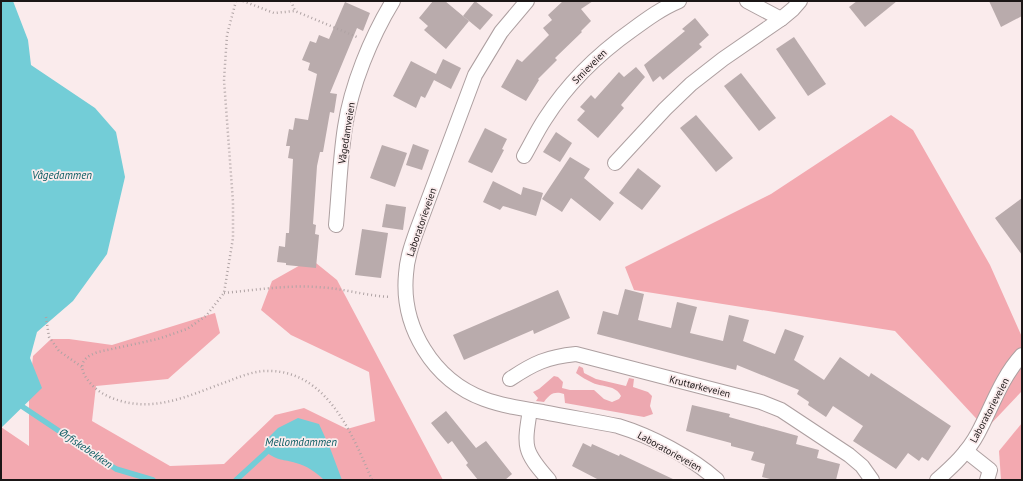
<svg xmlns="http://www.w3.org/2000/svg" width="1023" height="481" viewBox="0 0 1023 481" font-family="'PT Sans',sans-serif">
  <rect width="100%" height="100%" fill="#faebec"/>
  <!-- green -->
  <path fill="#eda8b0" d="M579,366l4,2 1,5 12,6 30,7 3,-8 5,1 -1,8 15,5 4,4 -2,10 3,8 -9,3 -79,-14 -1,-9c-10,-3 -14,0 -20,8l-8,-1 2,-3 -5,-6 6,-3 15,-13 4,1 5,5 -1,6 8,2h24l10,9 8,3 7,-3 2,-3c-5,-11 -19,-9 -28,-13 -6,-3 -12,-6 -17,-10z"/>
  <!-- forest -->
  <g fill="#f3a9b0">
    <path d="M891,115l22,15 77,135 32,72v54l-36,38 -91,-98 -261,-41 -9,-23 146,-73z"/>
    <path d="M311,259l26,21 106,200h-442v-53l28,19v-52l4,-38 18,-17h18l43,6 103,-32 5,20 -52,46 -72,7 -4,35 78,45 54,-2 51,-49 29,-7 43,21 28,-8 -6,-49 -78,-37 -30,-25 11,-29z"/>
    <path d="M1022,423v57h-21l-2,-29z"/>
  </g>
  <!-- water -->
  <g fill="#73cdd7">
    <path d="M1,1h12l15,39 3,25 64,43 21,24 9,45 -18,77 -34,47 -36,31 -7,26 12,30 -41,40z"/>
    <path d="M298,418l21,6 11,24 12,32h-18c-8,-8 -17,-14 -28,-17 -13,-4 -18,-2 -30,-11l-1,-11 13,-13z"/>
  </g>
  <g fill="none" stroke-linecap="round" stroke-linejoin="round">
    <!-- stream -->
    <g stroke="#73cdd7" stroke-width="5.5">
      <path d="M23,407l93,62 37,11"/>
      <path d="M236,480l35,-32"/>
    </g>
  </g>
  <!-- building -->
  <g fill="#b9abac">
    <path d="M433,1h12l24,20 -23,28 -22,-19 4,-4 -9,-8z"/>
    <path d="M475,1l18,14 -13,15 -17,-14z"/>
    <path d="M563,1h30l-12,8 10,12 -10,10 1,1 -27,26 2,2 -19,19 1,1 -13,21 -25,-14 16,-28 5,3 27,-27 -6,-7 9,-8 -4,-5z"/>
    <path d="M857,1h40l-32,26 -16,-20z"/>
    <path d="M989,1h33v15l-21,11z"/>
    <path d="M345,2l25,11 -7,18 -6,-3 -27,65 7,1 -3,19 -4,-1 -7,40h-3l-3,14 -4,58 3,1 -1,9 4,1 -3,33 -30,-3v-2l-9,-1 2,-16 6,1 1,-14h3l4,-74 -5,-1 2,-12h-4l3,-17 4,1 2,-12 13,2 9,-46 -9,-4 2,-7 -8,-3 8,-19 6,2 3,-8 10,4z"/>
    <path d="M695,18l14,17 -10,9 3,3 -39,33 -3,-4 -7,6 -9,-17 41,-34 -3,-2z"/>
    <path d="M794,37l32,47 -18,12 -32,-47z"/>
    <path d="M443,59l18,9 -10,21 -17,-9 -9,18 -4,-2 -5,12 -23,-12 18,-35 25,13z"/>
    <path d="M636,67l9,10 -24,28 3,3 -26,30 -21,-18 8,-9 -5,-4 11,-12 4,4 24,-27 5,5z"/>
    <path d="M741,73l35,45 -17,13 -35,-45z"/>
    <path d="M696,115l37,43 -17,14 -36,-44z"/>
    <path d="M485,128l22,11 -5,10 2,1 -12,23 -24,-11z"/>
    <path d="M556,132l16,11 -12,19 -17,-10z"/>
    <path d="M413,144l16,6 -7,20 -16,-5z"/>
    <path d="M382,145l25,8 -12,34 -25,-9z"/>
    <path d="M570,157l20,12 -6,9 30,25 -14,18 -29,-23 -9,14 -20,-13z"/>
    <path d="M638,168l23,18 -19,24 -23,-17z"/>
    <path d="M493,181l28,14 2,-8 20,6 -7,23 -33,-10 -3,4 -17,-8z"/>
    <path d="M1022,198v57l-27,-37z"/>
    <path d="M386,204l20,3 -3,23 -21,-3z"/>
    <path d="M362,229l26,4 -7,45 -26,-3z"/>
    <path d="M625,289l19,5 -6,26 33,8 6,-26 20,5 -7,26 33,8 6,-26 20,5 -6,21 32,13 10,-25 19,7 -10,24 30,20 16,-23 29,20 2,-4 80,53 -23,35 -6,-4 -3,4 -11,-8 -12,16 -43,-28 10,-15 -30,-20 -7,11 -18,-12 1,-3 -12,-8 2,-4 -62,-25 -1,5 -139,-36 6,-23 15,4z"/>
    <path d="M558,290l12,28 -36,16 -1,-4 -69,30 -11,-25z"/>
    <path d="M692,405l38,9 -1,3 69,19 -2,8 23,6 -2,8 23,6 -4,16h-62l-12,-3 3,-13 -14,-4 3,-8 -23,-6v-3l-45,-12z"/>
    <path d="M446,411l30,37 10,-7 26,33 -7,6h-27l-12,-15 2,-2 -16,-22 -4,3 -17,-21z"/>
    <path d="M583,443l8,4 1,-3 27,12 1,-2 55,26h-76l-27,-14z"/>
  </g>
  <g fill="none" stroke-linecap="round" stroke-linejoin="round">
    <defs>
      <g id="street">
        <path d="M527,1l-26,31 -26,43 -58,155c-5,14 -10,28 -11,44 -5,53 27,106 78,125 19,7 39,10 59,13 25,5 50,9 75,14 33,10 73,31 99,54"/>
        <path d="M747,1l34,18"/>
        <path d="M524,156c7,-12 13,-25 21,-37 23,-36 53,-65 87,-89 15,-11 30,-22 47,-29"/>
        <path d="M615,163l50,-54 26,-25 32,-25 58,-40 12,-10 7,-8"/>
        <path d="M336,225c3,-33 4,-66 9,-98 6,-41 26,-90 48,-126"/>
        <path d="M510,379c24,-16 37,-22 66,-25l185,48 20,8 68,45 13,11 10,14"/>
        <path d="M530,410c-6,37 -7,41 19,70"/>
        <path d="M966,451l24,19 -3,10"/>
        <path d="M937,480c16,-14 31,-28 41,-47 14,-26 23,-55 44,-78"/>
      </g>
    </defs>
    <!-- street casing -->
    <use href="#street" stroke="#ad9fa0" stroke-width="16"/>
    <!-- path -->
    <g stroke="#afa3a4" stroke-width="2.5" stroke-dasharray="1 3" stroke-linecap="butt">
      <path d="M236,1l-9,34 -3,45 9,122v36l-9,55 -18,23 -19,13 -29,10 -60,13c-21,7 -19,19 -6,33 9,10 25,16 38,18 35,6 67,-11 99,-22 12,-5 28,-11 41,-10 58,1 83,65 102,109"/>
      <path d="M243,1l31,12 21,-2 62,26"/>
      <path d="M291,1l4,10"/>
      <path d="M224,293c31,-3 62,-8 93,-6 25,1 49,9 74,10"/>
      <path d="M46,317l3,20 10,14 23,16"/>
    </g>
    <!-- street -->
    <use href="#street" stroke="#fff" stroke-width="14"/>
  </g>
  <g text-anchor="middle" stroke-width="3.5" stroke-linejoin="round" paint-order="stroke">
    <!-- street labels -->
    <g font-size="10" fill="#1b1616" stroke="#faebec">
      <text transform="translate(589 66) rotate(-45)" y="4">Smieveien</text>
      <text transform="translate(346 133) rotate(-81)" y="4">Vågedamveien</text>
      <text transform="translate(421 222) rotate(-71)" y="4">Laboratorieveien</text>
      <text transform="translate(700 386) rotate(14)" y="4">Kruttørkeveien</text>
      <text transform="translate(989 410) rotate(-62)" y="4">Laboratorieveien</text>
      <text transform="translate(670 451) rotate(29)" y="4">Laboratorieveien</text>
    </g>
    <!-- water labels -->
    <g font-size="11" font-style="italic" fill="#0a5b62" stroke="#faebec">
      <text x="62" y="179">Vågedammen</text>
      <text x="301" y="446">Mellomdammen</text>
      <text transform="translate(86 448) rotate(34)" y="4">Ørfiskebekken</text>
    </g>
  </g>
  <!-- border -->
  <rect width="1023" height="481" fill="none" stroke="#1b1616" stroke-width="4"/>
</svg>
